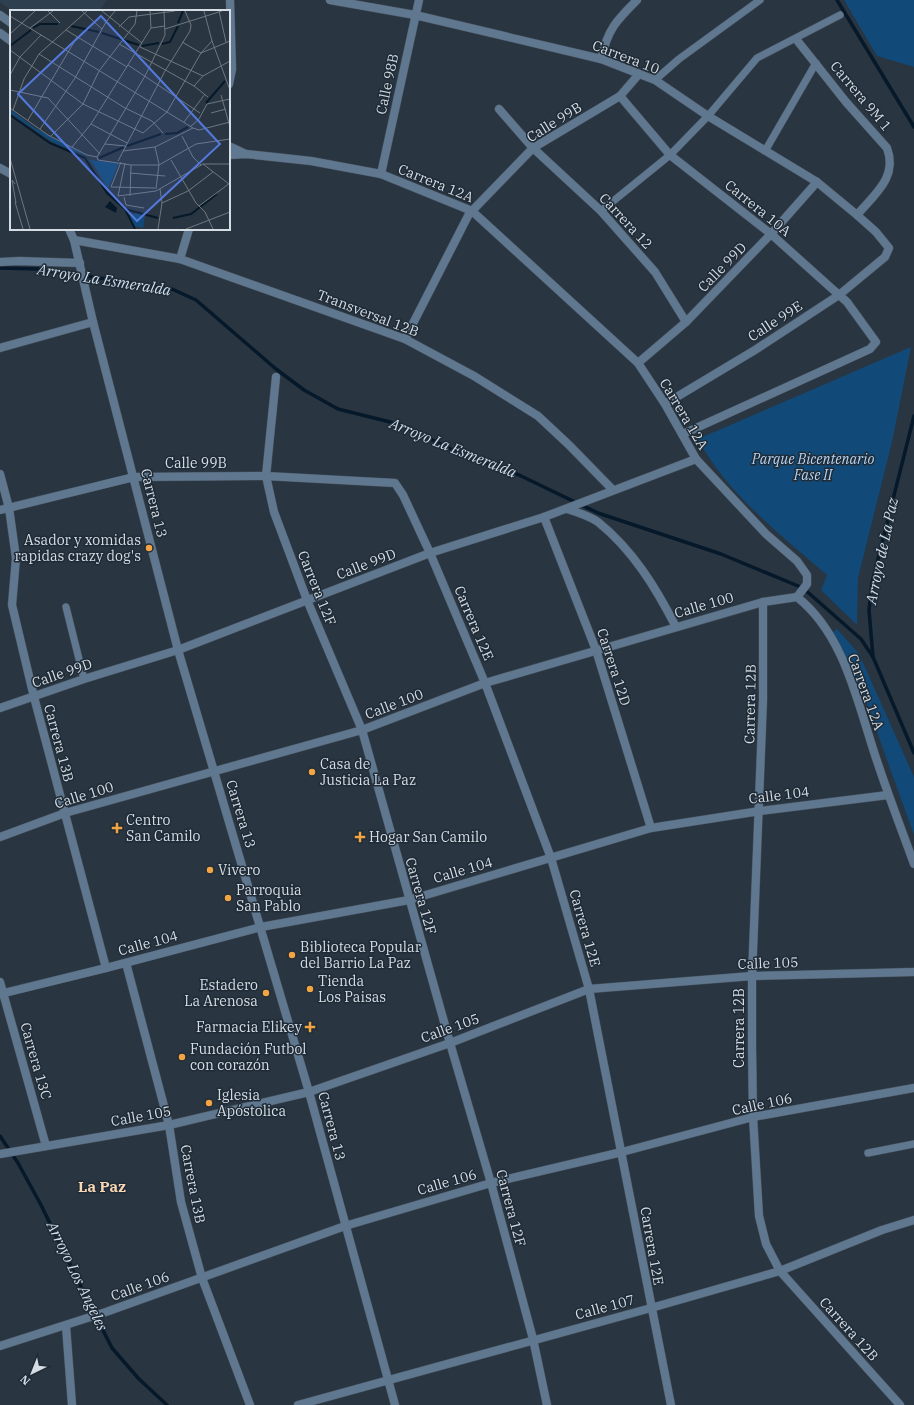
<svg xmlns="http://www.w3.org/2000/svg" width="914" height="1405" viewBox="0 0 914 1405" font-family="'IBM Plex Serif',serif">
  <rect width="100%" height="100%" fill="#293541"/>
  <!-- built -->
  <path fill="#2e3f4f" d="M0,0h107l-8,11h-87l-12,-9z"/>
  <!-- green -->
  <g fill="#114a78">
    <path d="M844,0h70v67l-37,-11z"/>
    <path d="M911,347l-19,95 -34,136 -1,47 -36,-35 6,-15c-46,-40 -100,-81 -129,-136z"/>
    <path d="M837,629l22,25 55,123v58l-52,-145 -30,-57z"/>
  </g>
  <g fill="none" stroke-linecap="round" stroke-linejoin="round">
    <!-- stream -->
    <g stroke="#06192a" stroke-width="3.5">
      <path d="M837,0l77,127"/>
      <path d="M0,268l40,1 132,20 24,11 80,69 28,21 34,19 64,16 59,29 58,21 79,38 123,41 82,34 58,51 12,18"/>
      <path d="M914,416l-42,167 -3,27 4,47 41,96"/>
      <path d="M0,1136l18,27 23,42 46,94 25,49 27,31 28,26"/>
    </g>
    <defs>
      <g id="service">
        <path d="M655,80l24,-21 81,-59"/>
        <path d="M765,151l51,-88"/>
        <path d="M601,211l69,-56 38,-39 49,-58 83,-43"/>
        <path d="M66,607l18,72"/>
        <path d="M868,1153l46,-9"/>
      </g>
      <g id="minor">
        <path d="M330,0l85,15 186,44 54,21 53,36 109,66 40,33 19,17 13,16 -4,9 -46,38 -84,55 -90,54"/>
        <path d="M0,15l11,8"/>
        <path d="M0,33l11,8"/>
        <path d="M796,39l50,63 41,46c11,29 -12,46 -30,67"/>
        <path d="M601,59c7,-30 15,-38 36,-59"/>
        <path d="M229,84l3,-15 -2,-69"/>
        <path d="M620,96l50,59 101,79 68,61 8,7 29,40 -6,7 -187,85"/>
        <path d="M499,109l34,39 68,63 54,61 31,50"/>
        <path d="M229,146l17,8"/>
        <path d="M229,155l17,-1 65,7 70,13 91,37 166,152 27,41 31,55 70,75 31,27 10,14v9l-10,13"/>
        <path d="M381,174l38,-174"/>
        <path d="M74,240l106,19 225,80 69,37 64,40 31,29 44,45"/>
        <path d="M180,259l9,-30"/>
        <path d="M0,262l19,-1 61,2"/>
        <path d="M405,339l64,-125 64,-66 87,-52 19,-22"/>
        <path d="M0,348l93,-26"/>
        <path d="M638,363l48,-41 85,-88 46,-52"/>
        <path d="M276,377l-10,99 8,36 33,88 55,130 88,313 41,140 42,156 14,66"/>
        <path d="M0,474l9,34 7,50 -4,47 22,92 72,271"/>
        <path d="M567,509c10,3 22,7 31,13 35,28 58,66 78,105"/>
        <path d="M0,510l134,-33 132,-1 129,7 8,12 27,58 55,130 66,175 38,131 82,416"/>
        <path d="M544,517l52,133 55,178"/>
        <path d="M797,597c47,37 60,104 78,158 12,37 26,73 39,109"/>
        <path d="M763,602v98l-11,276v70l1,71 6,99 7,28 14,27 120,134"/>
        <path d="M0,708l84,-29 94,-29 252,-97 114,-36 152,-58"/>
        <path d="M0,837l65,-24 297,-83 123,-47 278,-81 34,-5"/>
        <path d="M126,963l43,162 12,77 21,76 48,127"/>
        <path d="M0,982l46,164"/>
        <path d="M0,994l106,-26 155,-41 148,-27 242,-72 109,-17 128,-16"/>
        <path d="M0,1154l169,-29 140,-33 141,-49 139,-54 163,-13 162,-4"/>
        <path d="M66,1326l6,79"/>
        <path d="M0,1346l106,-34 239,-86 146,-43 131,-31 131,-35 161,-29"/>
        <path d="M298,1405l353,-97 129,-37 102,-41 32,-10"/>
      </g>
      <g id="tertiary">
        <path d="M0,168l11,6"/>
        <path d="M69,229l5,11 19,82 85,328 131,442 86,313"/>
      </g>
    </defs>
    <!-- service casing -->
    <use href="#service" stroke="#48535e" stroke-width="8"/>
    <!-- minor casing -->
    <use href="#minor" stroke="#48535e" stroke-width="9"/>
    <!-- tertiary casing -->
    <use href="#tertiary" stroke="#48535e" stroke-width="9"/>
    <!-- service -->
    <use href="#service" stroke="#5f7890" stroke-width="7"/>
    <!-- minor -->
    <use href="#minor" stroke="#5f7890" stroke-width="8"/>
    <!-- tertiary -->
    <use href="#tertiary" stroke="#5f7890" stroke-width="8"/>
  </g>
  <!-- markers -->
  <g fill="#f3a443" stroke="#1f2b36" stroke-width="1.5">
    <circle cx="149" cy="548" r="4"/>
    <circle cx="312" cy="772" r="4"/>
    <path d="M115 822h4v4h4v4h-4v4h-4v-4h-4v-4h4z"/>
    <path d="M358 831h4v4h4v4h-4v4h-4v-4h-4v-4h4z"/>
    <circle cx="210" cy="870" r="4"/>
    <circle cx="228" cy="898" r="4"/>
    <circle cx="292" cy="955" r="4"/>
    <circle cx="310" cy="989" r="4"/>
    <circle cx="266" cy="993" r="4"/>
    <path d="M308 1021h4v4h4v4h-4v4h-4v-4h-4v-4h4z"/>
    <circle cx="182" cy="1057" r="4"/>
    <circle cx="209" cy="1103" r="4"/>
  </g>
  <g text-anchor="middle" stroke-width="3" stroke-linejoin="round" paint-order="stroke">
    <!-- street labels -->
    <g font-size="14" fill="#d5dce4" stroke="#1f2b36">
      <text transform="translate(626 57) rotate(21)" y="5">Carrera 10</text>
      <text transform="translate(387 84) rotate(-78)" y="5">Calle 98B</text>
      <text transform="translate(861 96) rotate(50)" y="5">Carrera 9M 1</text>
      <text transform="translate(554 122) rotate(-32)" y="5">Calle 99B</text>
      <text transform="translate(436 183) rotate(22)" y="5">Carrera 12A</text>
      <text transform="translate(758 208) rotate(39)" y="5">Carrera 10A</text>
      <text transform="translate(626 221) rotate(47)" y="5">Carrera 12</text>
      <text transform="translate(722 267) rotate(-46)" y="5">Calle 99D</text>
      <text transform="translate(368 313) rotate(21)" y="5">Transversal 12B</text>
      <text transform="translate(775 321) rotate(-33)" y="5">Calle 99E</text>
      <text transform="translate(684 414) rotate(59)" y="5">Carrera 12A</text>
      <text x="196" y="468">Calle 99B</text>
      <text transform="translate(154 503) rotate(76)" y="5">Carrera 13</text>
      <text transform="translate(366 564) rotate(-21)" y="5">Calle 99D</text>
      <text transform="translate(317 588) rotate(68)" y="5">Carrera 12F</text>
      <text transform="translate(704 605) rotate(-16)" y="5">Calle 100</text>
      <text transform="translate(474 623) rotate(67)" y="5">Carrera 12E</text>
      <text transform="translate(614 667) rotate(72)" y="5">Carrera 12D</text>
      <text transform="translate(62 673) rotate(-19)" y="5">Calle 99D</text>
      <text transform="translate(866 692) rotate(70)" y="5">Carrera 12A</text>
      <text transform="translate(394 704) rotate(-21)" y="5">Calle 100</text>
      <text transform="translate(750 704) rotate(-89)" y="5">Carrera 12B</text>
      <text transform="translate(59 743) rotate(75)" y="5">Carrera 13B</text>
      <text transform="translate(84 795) rotate(-17)" y="5">Calle 100</text>
      <text transform="translate(779 795) rotate(-7)" y="5">Calle 104</text>
      <text transform="translate(241 814) rotate(73)" y="5">Carrera 13</text>
      <text transform="translate(463 870) rotate(-16)" y="5">Calle 104</text>
      <text transform="translate(421 896) rotate(74)" y="5">Carrera 12F</text>
      <text transform="translate(585 928) rotate(74)" y="5">Carrera 12E</text>
      <text transform="translate(148 943) rotate(-15)" y="5">Calle 104</text>
      <text transform="translate(768 963) rotate(-2)" y="5">Calle 105</text>
      <text transform="translate(450 1028) rotate(-20)" y="5">Calle 105</text>
      <text transform="translate(739 1028) rotate(-90)" y="5">Carrera 12B</text>
      <text transform="translate(36 1061) rotate(74)" y="5">Carrera 13C</text>
      <text transform="translate(762 1104) rotate(-12)" y="5">Calle 106</text>
      <text transform="translate(141 1116) rotate(-10)" y="5">Calle 105</text>
      <text transform="translate(332 1126) rotate(75)" y="5">Carrera 13</text>
      <text transform="translate(447 1182) rotate(-16)" y="5">Calle 106</text>
      <text transform="translate(193 1184) rotate(79)" y="5">Carrera 13B</text>
      <text transform="translate(511 1208) rotate(75)" y="5">Carrera 12F</text>
      <text transform="translate(652 1246) rotate(80)" y="5">Carrera 12E</text>
      <text transform="translate(140 1286) rotate(-20)" y="5">Calle 106</text>
      <text transform="translate(605 1307) rotate(-15)" y="5">Calle 107</text>
      <text transform="translate(849 1329) rotate(48)" y="5">Carrera 12B</text>
    </g>
    <!-- park labels -->
    <g font-size="14" font-style="italic" fill="#b5d4f3" stroke="#1f2b36">
      <text x="813" y="464">Parque Bicentenario<tspan x="813" dy="16">Fase II</tspan></text>
    </g>
    <!-- poi labels -->
    <g font-size="14" fill="#d5dce4" stroke="#1f2b36" text-anchor="start">
      <text x="141" y="545" text-anchor="end">Asador y xomidas<tspan x="141" dy="16">rapidas crazy dog's</tspan></text>
      <text x="320" y="769">Casa de<tspan x="320" dy="16">Justicia La Paz</tspan></text>
      <text x="126" y="825">Centro<tspan x="126" dy="16">San Camilo</tspan></text>
      <text x="369" y="842">Hogar San Camilo</text>
      <text x="218" y="875">Vivero</text>
      <text x="236" y="895">Parroquia<tspan x="236" dy="16">San Pablo</tspan></text>
      <text x="300" y="952">Biblioteca Popular<tspan x="300" dy="16">del Barrio La Paz</tspan></text>
      <text x="318" y="986">Tienda<tspan x="318" dy="16">Los Paisas</tspan></text>
      <text x="258" y="990" text-anchor="end">Estadero<tspan x="258" dy="16">La Arenosa</tspan></text>
      <text x="302" y="1032" text-anchor="end">Farmacia Elikey</text>
      <text x="190" y="1054">Fundación Futbol<tspan x="190" dy="16">con corazón</tspan></text>
      <text x="217" y="1100">Iglesia<tspan x="217" dy="16">Apóstolica</tspan></text>
    </g>
    <!-- water labels -->
    <g font-size="15" font-style="italic" fill="#cfdfee" stroke="#1f2b36">
      <text transform="translate(104 280) rotate(9)" y="5">Arroyo La Esmeralda</text>
      <text transform="translate(453 448) rotate(22)" y="5">Arroyo La Esmeralda</text>
      <text transform="translate(882 551) rotate(-78)" y="5">Arroyo de La Paz</text>
      <text transform="translate(77 1276) rotate(64)" y="5">Arroyo Los Angeles</text>
    </g>
    <!-- neighbourhood labels -->
    <g font-size="15" font-weight="bold" fill="#f9d7b4" stroke="#1f2b36">
      <text x="102" y="1192">La Paz</text>
    </g>
  </g>
  <!-- overview -->
  <g transform="translate(10 10)">
    <rect width="220" height="220" fill="#293541"/>
    <path d="M1,100l24,18 56,30 -39,-16 -42,-29zM79,150l30,3 -11,26 -15,-25zM126,203l9,3 -2,12 -9,-2 -4,-10z" fill="#114a78"/>
    <path d="M100,191l7,7 -1,5 -11,-6z" fill="#06192a"/>
    <path fill="none" stroke="#06192a" stroke-width="2" d="M168,13l5,-12M61,16l28,6M23,18l7,-4h18M92,23l37,12M152,34l8,-2 8,-16M0,36l21,-16M132,36l17,-3M196,93l19,-22M0,105l40,28 35,15 22,35 18,16 33,9M155,124l12,-1 11,-6M117,136l34,-12M89,148l25,-11M115,199l10,20M163,208l18,-4 26,-20"/>
    <path fill="none" stroke="#6e7882" stroke-width="1" d="M38,1l12,12M72,1l20,18M92,1l40,32M194,1l8,30 18,49M209,1l7,31M0,6l183,112 6,2 31,-8M109,17l10,-10 46,-6M20,18l23,-17M141,18l14,-2M155,19l57,-18M56,20l61,37M0,24l25,-23M172,32l19,11M109,34l75,42 14,11M130,37l63,29M0,40l73,54 60,29 24,-21 34,-59M191,43l29,-12M191,43l11,-12M29,44l86,54 27,13 11,12M118,55l72,48M0,65l10,-18 21,-22M184,76l9,-10 27,-15M0,80l38,8 52,56M211,85l9,32M0,98l38,27 39,20 10,2M3,100l11,-31 15,-25 48,-43M201,103l15,-4M18,110l49,-83M174,112l21,-28M81,114l36,19M180,117l9,-8 8,-15 23,-5M30,119l35,-51 31,-56 9,-11M41,126l32,-32 16,-33 36,-47 2,-13M172,126l11,21 8,8M95,134l20,2M62,137l19,-23 60,-96 -1,-17M145,137l4,17 -3,25M113,141l32,-4 38,-19M87,147l48,-81 20,-41 -1,-24M87,147l1,3 33,5h28l37,-21 34,-5M0,148l20,71M161,150l25,43 9,9 8,17M108,151l47,-90 25,-40 1,-6 -6,-14M111,152l-10,25 44,1M115,153l-7,33 38,-5 47,-27h27M193,154l26,20M120,163l35,3M5,174l-3,-4 4,23M120,186l1,-31M114,187l2,8 18,3M5,192l8,27M152,193l26,-12 25,-19M189,196l31,-23M148,219l4,-26 -2,-14M176,219l44,-17"/>
    <path fill="#5479dc" fill-opacity="0.15" stroke="#5479dc" stroke-width="2" d="M91,6l119,128 -83,77 -119,-127z"/>
    <rect width="220" height="220" fill="none" stroke="#d5dce4" stroke-width="2"/>
  </g>
  <!-- north arrow -->
  <g transform="translate(32 1373) rotate(223)" stroke="#1f2b36" stroke-width="3" paint-order="stroke">
  <path d="M0-3L7 15L0 10L-7 15Z" fill="#d5dce4"/>
  <text y="-6" font-size="11" font-weight="bold" text-anchor="middle" fill="#d5dce4">N</text>
  </g>
</svg>
